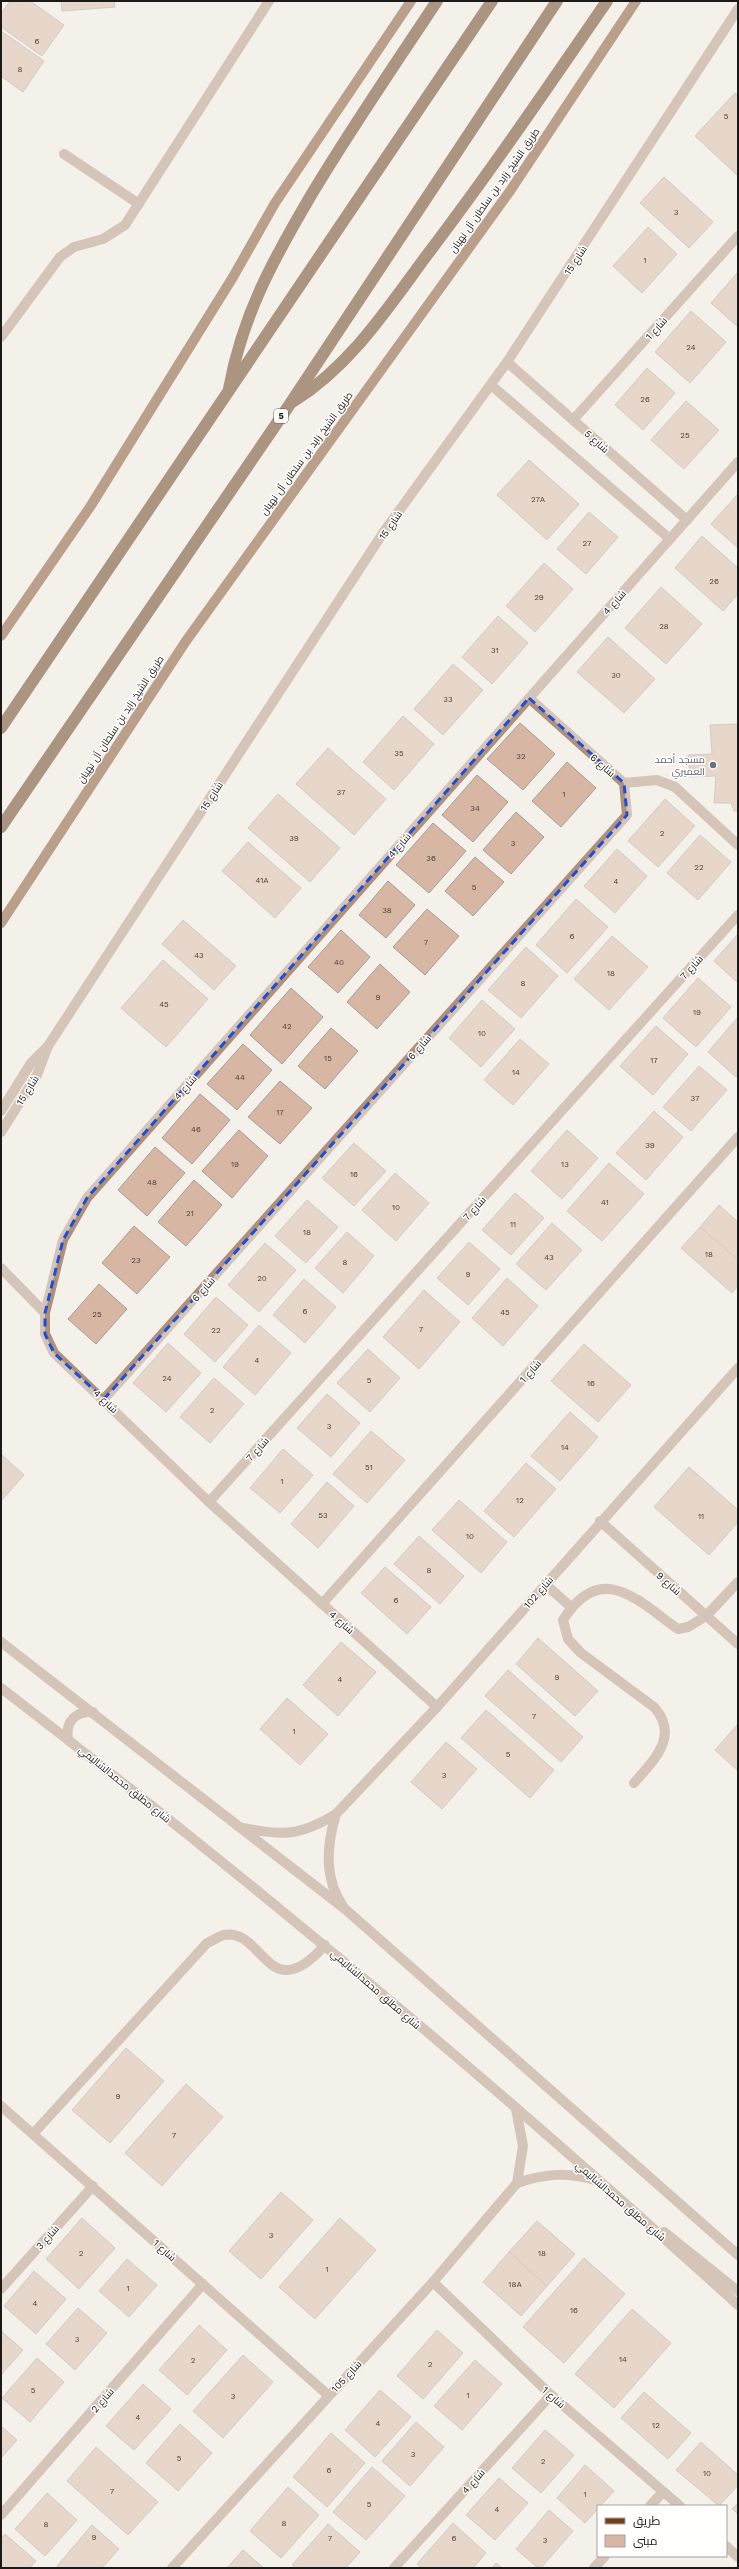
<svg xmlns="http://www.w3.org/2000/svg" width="739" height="2569" viewBox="0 0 739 2569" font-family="'Work Sans',Cairo,sans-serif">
  <rect width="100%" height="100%" fill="#f4f1ea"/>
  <!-- building -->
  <g fill="#d7b6a4" stroke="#a59f9b">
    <path d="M10,1h20l34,24 -22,31 -41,-29v-13z"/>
    <path d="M61,1h53l1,6 -53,4z"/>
    <path d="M1,31l43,30 -21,31 -22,-16z"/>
    <path d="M735,93l3,3v80l-43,-40z"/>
    <path d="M664,177l49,45 -24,26 -49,-45z"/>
    <path d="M648,227l29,27 -35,39 -29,-27z"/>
    <path d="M738,272v55l-27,-24z"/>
    <path d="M691,311l35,31 -36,41 -35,-31z"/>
    <path d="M647,368l28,25 -32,37 -28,-25z"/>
    <path d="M686,401l33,29 -35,39 -33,-29z"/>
    <path d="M529,460l50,44 -32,36 -50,-45z"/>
    <path d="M738,494v54l-27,-24z"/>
    <path d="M589,512l29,25 -32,37 -29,-25z"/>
    <path d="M702,536l36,32v26l-15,17 -48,-43z"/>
    <path d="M544,563l29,26 -38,43 -29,-26z"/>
    <path d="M661,587l41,37 -36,40 -41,-36z"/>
    <path d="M498,616l30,27 -36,41 -30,-27z"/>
    <path d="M608,637l47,42 -31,34 -47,-41z"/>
    <path d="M453,664l30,26 -40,45 -29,-26z"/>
    <path d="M403,716l31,28 -40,46 -31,-28z"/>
    <path d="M520,723l35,31 -32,36 -36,-31z"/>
    <path d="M738,724v87h-4l-3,-8h-17l2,-27 -26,1 -2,-22 24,-1 -2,-29z"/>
    <path d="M328,748l58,51 -32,36 -58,-51z"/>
    <path d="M567,762l29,26 -35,39 -29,-26z"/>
    <path d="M477,775l31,27 -35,40 -31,-27z"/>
    <path d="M278,794l62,54 -30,34 -62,-54z"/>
    <path d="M665,799l30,27 -37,41 -30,-26z"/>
    <path d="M516,812l28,25 -33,37 -28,-24z"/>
    <path d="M433,823l33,28 -37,42 -33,-28z"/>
    <path d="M700,835l31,27 -33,38 -31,-27z"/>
    <path d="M248,842l53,46 -26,30 -53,-47z"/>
    <path d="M617,849l30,27 -32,37 -31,-27z"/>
    <path d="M475,857l29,25 -31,34 -28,-25z"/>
    <path d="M388,881l27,24 -29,33 -27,-23z"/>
    <path d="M576,899l32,28 -41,46 -31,-28z"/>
    <path d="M427,909l32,27 -34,39 -32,-28z"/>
    <path d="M183,920l53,46 -22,24 -52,-46z"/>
    <path d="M341,930l29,27 -32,36 -30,-26z"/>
    <path d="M738,934v49l-24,-22z"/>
    <path d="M612,936l36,31 -39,43 -35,-31z"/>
    <path d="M526,947l32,29 -37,42 -33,-28z"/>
    <path d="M163,960l45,39 -42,48 -45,-39z"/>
    <path d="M380,964l30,28 -33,37 -30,-27z"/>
    <path d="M698,978l33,29 -35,40 -33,-29z"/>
    <path d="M291,988l32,29 -41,47 -32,-29z"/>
    <path d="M482,1000l33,29 -34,38 -32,-29z"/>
    <path d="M738,1017v57l-2,3 -28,-25z"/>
    <path d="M656,1026l32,28 -35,41 -33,-29z"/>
    <path d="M331,1028l27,23 -33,38 -27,-23z"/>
    <path d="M520,1039l29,25 -36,41 -29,-25z"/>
    <path d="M243,1044l29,26 -35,40 -30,-26z"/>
    <path d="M699,1066l28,24 -36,41 -28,-24z"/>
    <path d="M280,1081l32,27 -32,36 -32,-27z"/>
    <path d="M200,1094l30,26 -38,44 -30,-26z"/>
    <path d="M654,1111l29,26 -37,43 -30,-27z"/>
    <path d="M239,1130l29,26 -36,42 -30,-27z"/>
    <path d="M567,1130l31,28 -36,41 -31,-28z"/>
    <path d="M354,1143l32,28 -32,35 -32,-28z"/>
    <path d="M155,1147l30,26 -38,43 -29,-26z"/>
    <path d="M609,1163l35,31 -42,47 -35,-30z"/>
    <path d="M395,1173l34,30 -33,38 -34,-31z"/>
    <path d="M194,1180l28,25 -36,41 -28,-24z"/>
    <path d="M515,1193l29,25 -33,37 -29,-25z"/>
    <path d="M307,1200l31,27 -32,36 -31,-27z"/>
    <path d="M719,1205l19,17v38l-38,-33z"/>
    <path d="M552,1223l30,27 -36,40 -30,-26z"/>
    <path d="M134,1226l36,31 -33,37 -35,-31z"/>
    <path d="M700,1227l38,33v26l-6,7 -51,-45z"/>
    <path d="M347,1232l27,24 -31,37 -28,-25z"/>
    <path d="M469,1242l31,27 -32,36 -31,-27z"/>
    <path d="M265,1243l31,27 -37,42 -31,-27z"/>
    <path d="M507,1278l31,28 -35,40 -31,-28z"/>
    <path d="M304,1279l32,28 -31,36 -32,-28z"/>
    <path d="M99,1284l28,25 -31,35 -28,-25z"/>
    <path d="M424,1290l36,32 -41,47 -36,-32z"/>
    <path d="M216,1297l32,28 -33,37 -31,-28z"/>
    <path d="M259,1325l32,28 -36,42 -32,-28z"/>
    <path d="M168,1343l33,30 -35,39 -33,-29z"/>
    <path d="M584,1344l47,41 -33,37 -47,-41z"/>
    <path d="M368,1349l32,29 -30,34 -33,-29z"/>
    <path d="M214,1378l30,26 -34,39 -30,-26z"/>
    <path d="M327,1394l33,29 -29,34 -34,-29z"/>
    <path d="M570,1412l28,25 -38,44 -29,-25z"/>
    <path d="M371,1431l34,29 -38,43 -34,-29z"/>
    <path d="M283,1449l30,26 -33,38 -30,-25z"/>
    <path d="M1,1454l23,21 -23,26z"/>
    <path d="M526,1463l30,26 -42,48 -30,-26z"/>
    <path d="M689,1467l49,43v12l-29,33 -55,-48z"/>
    <path d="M327,1482l27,24 -36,42 -27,-24z"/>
    <path d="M459,1500l48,42 -26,31 -49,-43z"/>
    <path d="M419,1536l45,40 -24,28 -46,-40z"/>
    <path d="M385,1567l46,40 -24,27 -46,-41z"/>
    <path d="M538,1638l60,53 -23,25 -59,-52z"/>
    <path d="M341,1642l35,30 -38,44 -35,-31z"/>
    <path d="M508,1670l75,67 -22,25 -76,-66z"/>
    <path d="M287,1698l41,36 -28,31 -40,-36z"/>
    <path d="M486,1710l68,60 -24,28 -69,-60z"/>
    <path d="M738,1724v47l-23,-21z"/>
    <path d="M446,1742l31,27 -35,40 -31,-27z"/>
    <path d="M126,2048l38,33 -54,62 -38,-33z"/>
    <path d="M186,2084l37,33 -61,69 -37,-33z"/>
    <path d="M281,2192l32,28 -52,59 -32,-28z"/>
    <path d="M82,2218l33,30 -36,41 -33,-30z"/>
    <path d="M340,2218l36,32 -61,69 -36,-32z"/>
    <path d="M537,2221l38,33 -28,32 -38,-34z"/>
    <path d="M509,2252l38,34 -26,30 -38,-34z"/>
    <path d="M584,2258l41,36 -61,69 -41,-36z"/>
    <path d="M127,2259l30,26 -28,32 -30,-26z"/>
    <path d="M34,2271l32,28 -30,35 -32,-28z"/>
    <path d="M78,2308l29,25 -32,37 -29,-26z"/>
    <path d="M632,2309l39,34 -57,65 -39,-34z"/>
    <path d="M199,2325l28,25 -40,45 -28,-25z"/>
    <path d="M437,2330l26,23 -40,46 -26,-23z"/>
    <path d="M1,2331l22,19 -22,25z"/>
    <path d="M243,2355l30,27 -50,56 -30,-27z"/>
    <path d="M37,2358l27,24 -34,40 -28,-24z"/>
    <path d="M475,2360l27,24 -40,46 -28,-24z"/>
    <path d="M143,2384l28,25 -37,41 -28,-24z"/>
    <path d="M380,2390l31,27 -36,40 -30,-27z"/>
    <path d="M644,2392l47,41 -23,26 -47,-41z"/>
    <path d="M416,2422l28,25 -34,39 -28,-25z"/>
    <path d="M180,2424l32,29 -34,38 -32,-28z"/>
    <path d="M1,2426l16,14 -16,18z"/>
    <path d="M545,2430l29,25 -33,38 -29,-25z"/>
    <path d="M331,2433l34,30 -38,44 -34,-30z"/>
    <path d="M701,2442l37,33v10l-19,21 -43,-36z"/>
    <path d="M96,2447l62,55 -30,33 -61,-54z"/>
    <path d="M585,2465l29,26 -29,32 -28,-25z"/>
    <path d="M372,2467l33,29 -39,44 -33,-28z"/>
    <path d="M499,2478l29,25 -33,37 -29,-25z"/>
    <path d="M288,2487l31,28 -38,43 -31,-27z"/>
    <path d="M47,2493l30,27 -32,36 -30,-27z"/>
    <path d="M738,2503v11l-6,-5z"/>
    <path d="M549,2510l24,21 -32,37h-3l-22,-19z"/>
    <path d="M453,2523l33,30 -13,15h-51l-5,-4z"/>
    <path d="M328,2524l32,28 -14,16h-51l-3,-3z"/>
    <path d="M92,2525l27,24 -17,19h-42l-3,-2z"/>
    <path d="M5,2534l31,27 -6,7h-29v-30z"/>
    <path d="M243,2550l21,18h-37z"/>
    <path d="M496,2563l6,5h-10z"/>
  </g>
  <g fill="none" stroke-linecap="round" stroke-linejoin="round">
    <!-- service -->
    <g stroke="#af907c" stroke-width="10">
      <path d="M64,154l75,50"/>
      <path d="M1,337l59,-80 14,-10 29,-8 22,-14 144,-224"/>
      <path d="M545,1584l26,23"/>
      <path d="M634,1783c20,-23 46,-47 20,-76l-73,-54 -13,-14 -5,-19c38,-60 74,-20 115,9l10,-2 18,-11"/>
      <path d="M33,2134l174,-191c6,-2 12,-7 17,-8 39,-8 44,75 101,10"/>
    </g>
    <!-- minor -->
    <g stroke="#af907c" stroke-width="10">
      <path d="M507,362l180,158"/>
      <path d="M491,385l179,154"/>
      <path d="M573,420l165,-184"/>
      <path d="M624,783l33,-3 18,7 63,58"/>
      <path d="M48,1046l335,-513 124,-171 231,-353"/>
      <path d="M1,1111l30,-48 17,-17 -11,29 -36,57"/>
      <path d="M1,1268l44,45"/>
      <path d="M104,1399l523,-584 -3,-32 -95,-85"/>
      <path d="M209,1502l529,-587"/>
      <path d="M600,1521l138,123"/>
      <path d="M322,1604l416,-467"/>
      <path d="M706,1616l32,-34"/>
      <path d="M437,1707l-228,-205 -155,-149 -9,-19v-21l18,-73 24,-42 651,-736"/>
      <path d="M336,1814c-10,33 -12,65 8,94"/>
      <path d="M243,1828c41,8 57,8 93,-14l101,-107 301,-339"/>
      <path d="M1,2106l327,289"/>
      <path d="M517,2183c29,-10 52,-11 81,-2"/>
      <path d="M433,2282l118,113 129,111"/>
      <path d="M1,2289l92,-103"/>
      <path d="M650,2506l13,-14"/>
      <path d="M1,2515l202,-231"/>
      <path d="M726,2546l12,11"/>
      <path d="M172,2568l261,-286 84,-99 6,-37 -7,-37"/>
      <path d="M394,2568l157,-173"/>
      <path d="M594,2568l11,-12"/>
    </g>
    <!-- tertiary -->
    <g stroke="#af907c" stroke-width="10">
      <path d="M1,1642l344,267 393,346"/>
      <path d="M1,1688c254,195 500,401 737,617"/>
      <path d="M68,1739c-3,-18 8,-28 25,-27"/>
      <path d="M664,2232l74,59"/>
    </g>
    <!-- primary -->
    <g stroke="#743f19" stroke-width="10">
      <path d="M1,636l89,-129 143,-230 42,-74 136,-202"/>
      <path d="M1,923l185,-282 324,-450 126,-190"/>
    </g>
    <!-- motorway -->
    <g stroke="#562700" stroke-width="12">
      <path d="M229,389c13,-73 44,-129 81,-192 40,-67 84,-131 127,-196"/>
      <path d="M294,401c57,-36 93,-92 133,-146 63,-83 121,-168 180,-254"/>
      <path d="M1,728l491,-727"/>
      <path d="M1,827l289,-423 267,-403"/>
    </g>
  </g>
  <!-- marked area -->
  <path d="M0 0H739V2569H0ZM529,698l95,85 3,32 -523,584 -50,-46 -9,-19v-21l18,-73 24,-42z" fill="#f4f1ea" fill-opacity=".55" fill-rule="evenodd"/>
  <path fill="none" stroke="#1d4ed8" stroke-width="3" stroke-dasharray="8 5" stroke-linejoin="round" d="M529,698l95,85 3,32 -523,584 -50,-46 -9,-19v-21l18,-73 24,-42z"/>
  <!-- markers -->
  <circle fill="#6b7280" stroke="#fffefd" stroke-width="1.5" cx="713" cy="765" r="4"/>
  <g text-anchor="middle" stroke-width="3" stroke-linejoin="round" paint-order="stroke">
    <!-- number labels -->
    <g font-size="8" fill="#4b413b">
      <text x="37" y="44">6</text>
      <text x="20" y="72">8</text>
      <text x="726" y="119">5</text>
      <text x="676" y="215">3</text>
      <text x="645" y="263">1</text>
      <text x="691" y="350">24</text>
      <text x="645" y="402">26</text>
      <text x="685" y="438">25</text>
      <text x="538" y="502">27A</text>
      <text x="587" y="546">27</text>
      <text x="714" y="584">26</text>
      <text x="539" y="600">29</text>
      <text x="664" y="629">28</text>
      <text x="495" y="653">31</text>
      <text x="616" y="678">30</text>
      <text x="448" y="702">33</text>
      <text x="399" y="756">35</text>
      <text x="521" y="759">32</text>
      <text x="341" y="795">37</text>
      <text x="564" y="797">1</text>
      <text x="475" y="811">34</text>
      <text x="662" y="836">2</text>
      <text x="294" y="841">39</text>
      <text x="513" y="846">3</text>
      <text x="431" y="861">36</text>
      <text x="699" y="870">22</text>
      <text x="262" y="883">41A</text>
      <text x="616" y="884">4</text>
      <text x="474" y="890">5</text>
      <text x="387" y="913">38</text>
      <text x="572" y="939">6</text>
      <text x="426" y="945">7</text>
      <text x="199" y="958">43</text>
      <text x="339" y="965">40</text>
      <text x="611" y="976">18</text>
      <text x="523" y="986">8</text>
      <text x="378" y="1000">9</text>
      <text x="164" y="1007">45</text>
      <text x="697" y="1015">19</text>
      <text x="287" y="1029">42</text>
      <text x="482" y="1036">10</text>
      <text x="328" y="1061">15</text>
      <text x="654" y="1063">17</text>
      <text x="516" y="1075">14</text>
      <text x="240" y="1080">44</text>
      <text x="695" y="1101">37</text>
      <text x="280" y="1115">17</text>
      <text x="196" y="1132">46</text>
      <text x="650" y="1148">39</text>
      <text x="235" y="1167">19</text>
      <text x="565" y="1167">13</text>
      <text x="354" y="1177">16</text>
      <text x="152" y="1185">48</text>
      <text x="605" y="1205">41</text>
      <text x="396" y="1210">10</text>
      <text x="190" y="1216">21</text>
      <text x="513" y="1227">11</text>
      <text x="307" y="1235">18</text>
      <text x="709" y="1257">18</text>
      <text x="549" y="1260">43</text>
      <text x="136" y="1263">23</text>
      <text x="345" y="1265">8</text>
      <text x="468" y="1277">9</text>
      <text x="262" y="1281">20</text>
      <text x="305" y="1314">6</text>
      <text x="505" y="1315">45</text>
      <text x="97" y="1317">25</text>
      <text x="421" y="1332">7</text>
      <text x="216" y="1333">22</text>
      <text x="257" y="1363">4</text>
      <text x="167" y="1381">24</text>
      <text x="369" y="1383">5</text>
      <text x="591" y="1386">16</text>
      <text x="212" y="1413">2</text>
      <text x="329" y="1429">3</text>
      <text x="565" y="1450">14</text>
      <text x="369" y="1470">51</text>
      <text x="282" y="1484">1</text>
      <text x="520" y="1503">12</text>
      <text x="323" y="1518">53</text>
      <text x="701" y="1519">11</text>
      <text x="470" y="1539">10</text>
      <text x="429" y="1573">8</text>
      <text x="396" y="1603">6</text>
      <text x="557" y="1680">9</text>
      <text x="340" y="1682">4</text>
      <text x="534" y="1719">7</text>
      <text x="294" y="1734">1</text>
      <text x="508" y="1757">5</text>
      <text x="444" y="1778">3</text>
      <text x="118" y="2099">9</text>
      <text x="174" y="2138">7</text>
      <text x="271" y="2238">3</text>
      <text x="81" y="2256">2</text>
      <text x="542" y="2256">18</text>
      <text x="327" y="2272">1</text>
      <text x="515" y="2287">18A</text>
      <text x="128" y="2291">1</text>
      <text x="35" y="2306">4</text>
      <text x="574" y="2313">16</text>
      <text x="77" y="2342">3</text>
      <text x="623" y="2362">14</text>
      <text x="193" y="2363">2</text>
      <text x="430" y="2367">2</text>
      <text x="33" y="2393">5</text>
      <text x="468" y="2398">1</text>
      <text x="233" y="2399">3</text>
      <text x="138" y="2420">4</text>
      <text x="378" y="2426">4</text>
      <text x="656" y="2428">12</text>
      <text x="413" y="2457">3</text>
      <text x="179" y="2461">5</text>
      <text x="543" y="2464">2</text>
      <text x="329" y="2473">6</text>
      <text x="707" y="2476">10</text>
      <text x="112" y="2494">7</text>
      <text x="585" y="2497">1</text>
      <text x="369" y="2507">5</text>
      <text x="497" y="2512">4</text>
      <text x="284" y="2526">8</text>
      <text x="46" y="2527">8</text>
      <text x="94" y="2540">9</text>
      <text x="330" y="2541">7</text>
      <text x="454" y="2541">6</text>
      <text x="545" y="2543">3</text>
    </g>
    <!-- shield labels -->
    <rect fill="#fffefd" stroke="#605e5d" stroke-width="1" x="274" y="409" width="14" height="14" rx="3"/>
    <g font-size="9" font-weight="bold" fill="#1c1a18">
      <text x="281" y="419">5</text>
    </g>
    <!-- street labels -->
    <g font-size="10" fill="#1c1a18" stroke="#fffefd">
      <text transform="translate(494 190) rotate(-55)" y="4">طريق الشيخ زايد بن سلطان آل نهيان</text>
      <text transform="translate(575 260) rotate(-57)" y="4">شارع 15</text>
      <text transform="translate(656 328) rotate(-48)" y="4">شارع 1</text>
      <text transform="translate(597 441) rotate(42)" y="4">شارع 5</text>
      <text transform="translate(306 453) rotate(-54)" y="4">طريق الشيخ زايد بن سلطان آل نهيان</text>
      <text transform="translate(390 525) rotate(-55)" y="4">شارع 15</text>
      <text transform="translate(614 602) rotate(-48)" y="4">شارع 4</text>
      <text transform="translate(120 719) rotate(-57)" y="4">طريق الشيخ زايد بن سلطان آل نهيان</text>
      <text transform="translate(603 765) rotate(42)" y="4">شارع 6</text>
      <text transform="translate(211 796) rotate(-57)" y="4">شارع 15</text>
      <text transform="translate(399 845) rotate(-49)" y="4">شارع 4</text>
      <text transform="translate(691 967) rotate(-48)" y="4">شارع 7</text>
      <text transform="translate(419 1047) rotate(-48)" y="4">شارع 6</text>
      <text transform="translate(185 1087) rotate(-49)" y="4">شارع 4</text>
      <text transform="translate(27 1090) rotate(-58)" y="4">شارع 15</text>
      <text transform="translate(474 1208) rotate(-48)" y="4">شارع 7</text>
      <text transform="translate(203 1289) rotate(-48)" y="4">شارع 6</text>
      <text transform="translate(530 1371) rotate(-48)" y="4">شارع 1</text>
      <text transform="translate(106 1401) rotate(43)" y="4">شارع 4</text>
      <text transform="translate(257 1449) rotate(-48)" y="4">شارع 7</text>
      <text transform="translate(669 1583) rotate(42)" y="4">شارع 9</text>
      <text transform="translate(538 1592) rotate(-49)" y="4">شارع 102</text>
      <text transform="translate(342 1622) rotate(42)" y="4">شارع 4</text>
      <text transform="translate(125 1784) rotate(39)" y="4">شارع مطلق محمدالشاليمي</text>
      <text transform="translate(376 1989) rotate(41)" y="4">شارع مطلق محمدالشاليمي</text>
      <text transform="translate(621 2201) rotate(41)" y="4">شارع مطلق محمدالشاليمي</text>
      <text transform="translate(47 2237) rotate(-48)" y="4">شارع 3</text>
      <text transform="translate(165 2250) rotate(42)" y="4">شارع 1</text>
      <text transform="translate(346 2376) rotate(-47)" y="4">شارع 105</text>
      <text transform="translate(554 2397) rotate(42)" y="4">شارع 1</text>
      <text transform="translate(102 2400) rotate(-49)" y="4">شارع 2</text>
      <text transform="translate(473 2481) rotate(-48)" y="4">شارع 4</text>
    </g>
    <!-- worship labels -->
    <g font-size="10" fill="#5b616d" stroke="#fffefd" text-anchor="end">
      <text x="705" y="763">مسجد أحمد<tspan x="705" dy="12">العميري</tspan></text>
    </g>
  </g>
  <!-- border -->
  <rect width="739" height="2569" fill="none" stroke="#1c1a18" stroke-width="4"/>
  <!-- legend -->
  <rect x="597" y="2505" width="130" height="52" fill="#fffefd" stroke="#a4a3a1"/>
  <rect x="605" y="2518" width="20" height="6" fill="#743f19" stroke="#a4a3a1"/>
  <text x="633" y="2525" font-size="12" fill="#1c1a18">طريق</text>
  <rect x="605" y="2535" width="20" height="12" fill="#d7b6a4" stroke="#a4a3a1"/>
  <text x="633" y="2545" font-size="12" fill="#1c1a18">مبنى</text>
</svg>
